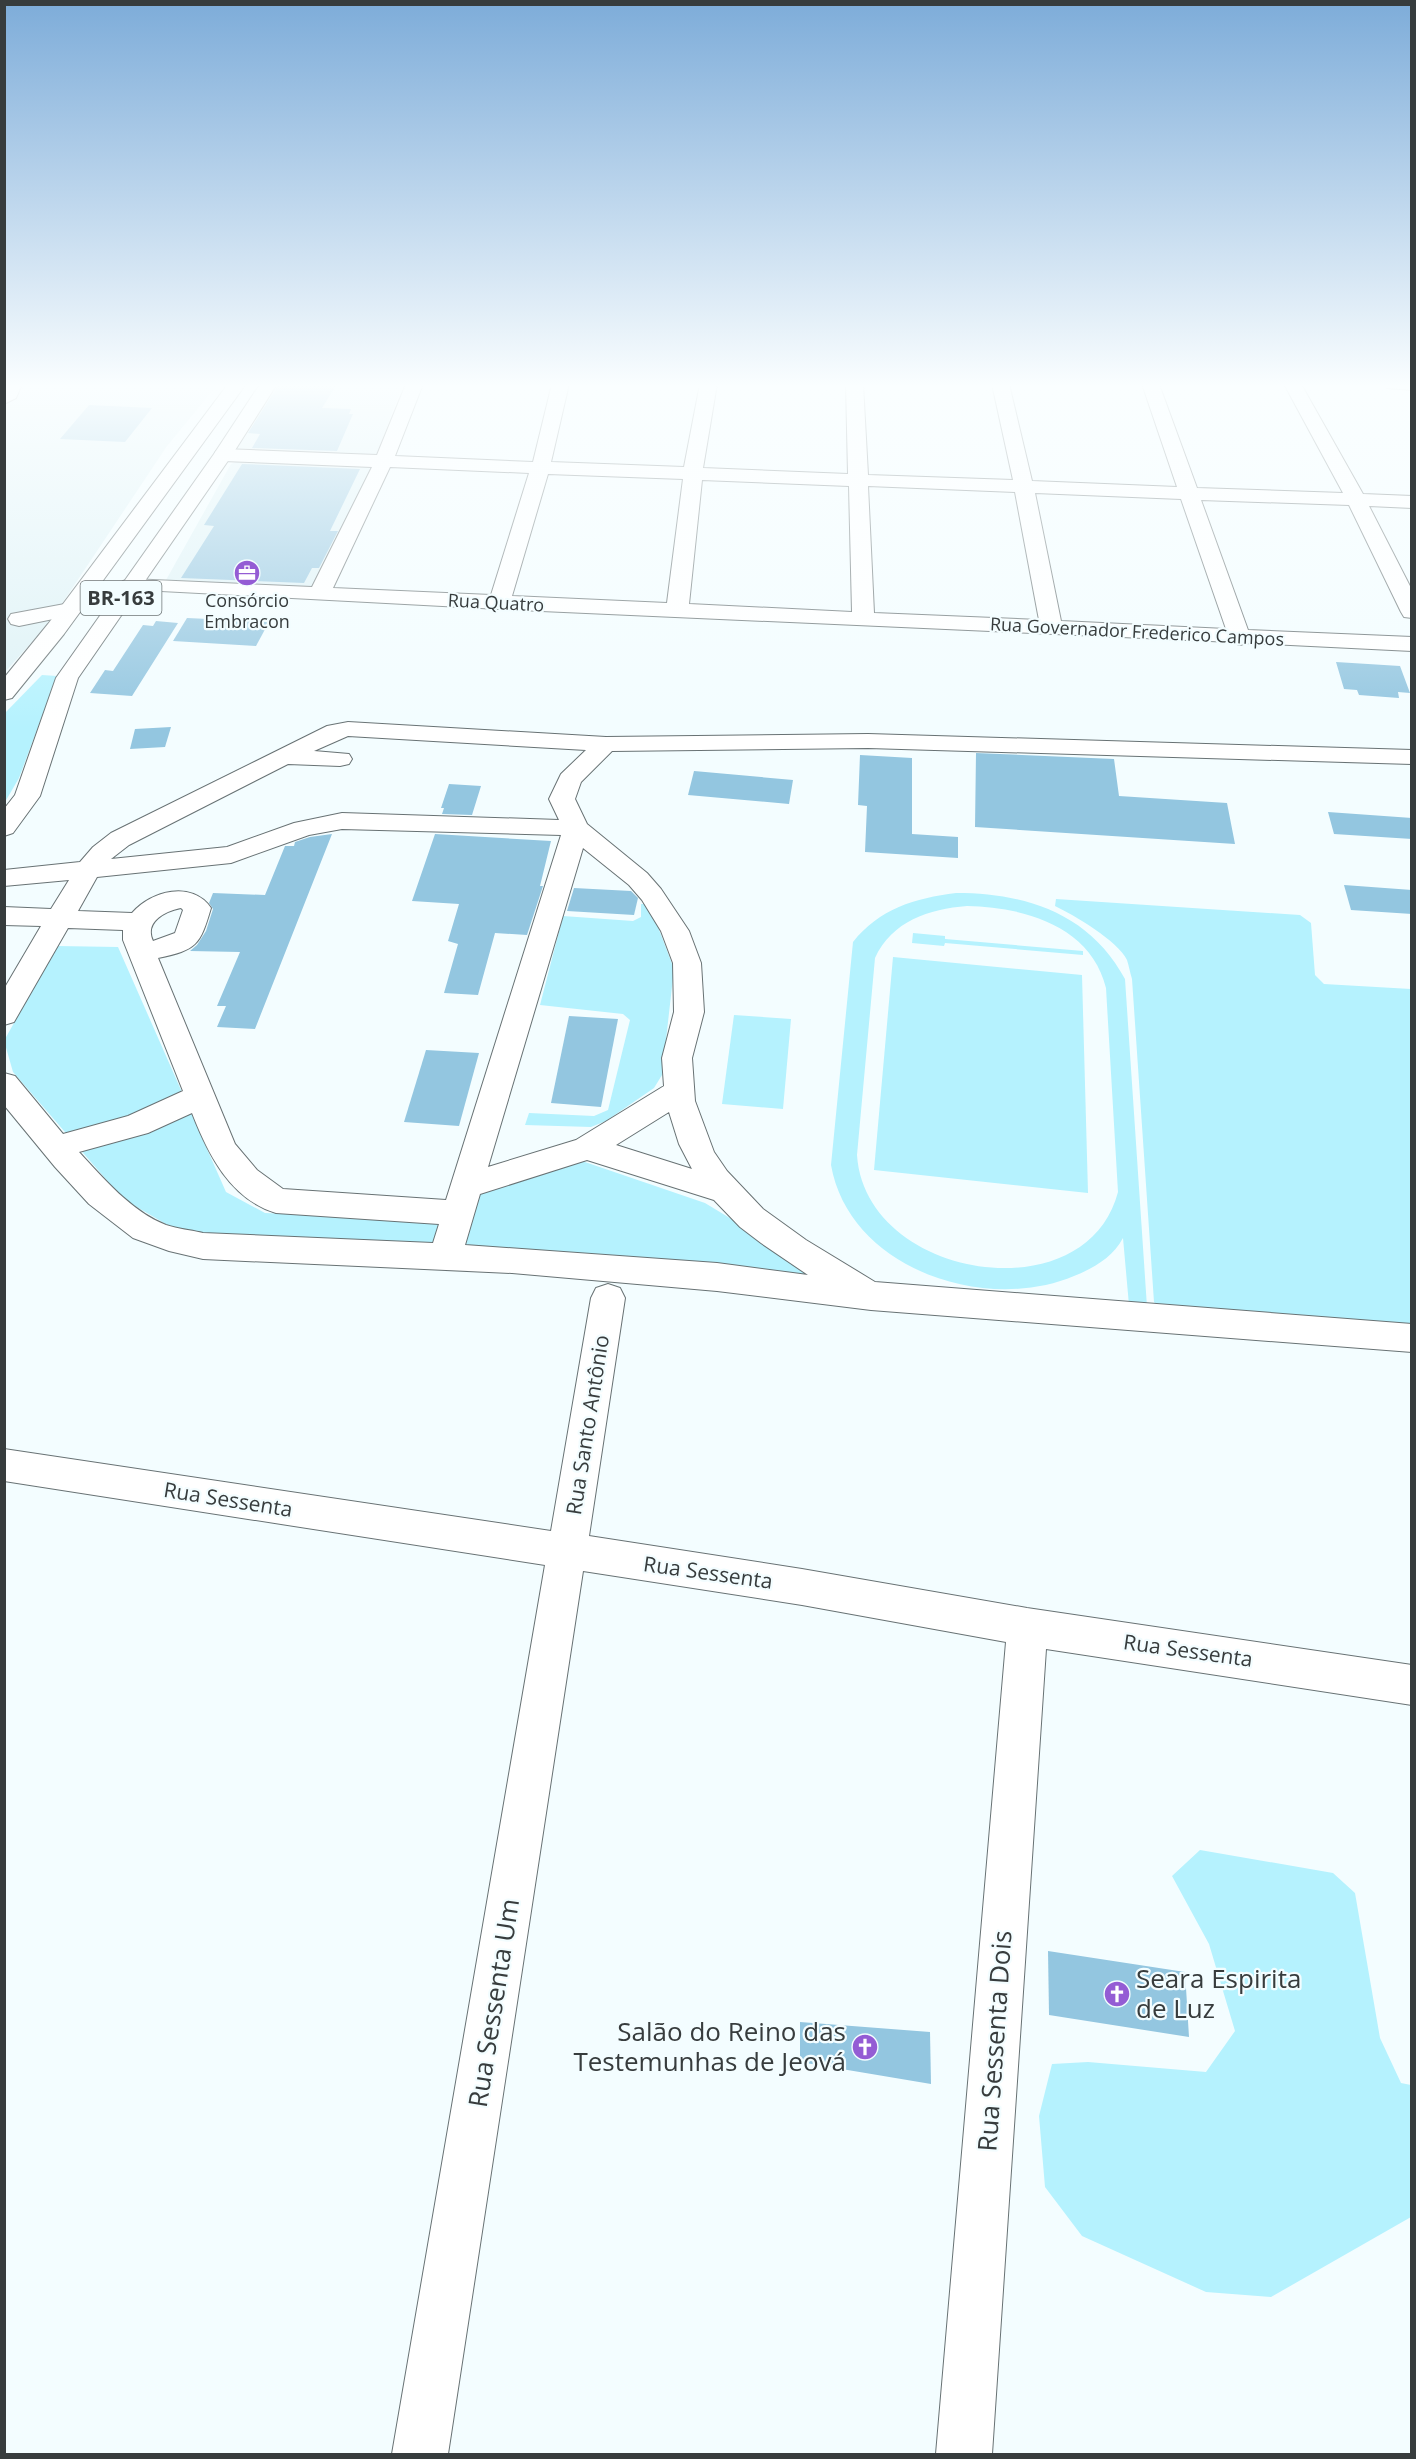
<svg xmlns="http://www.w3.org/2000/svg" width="1416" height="2459" viewBox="0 0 1416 2459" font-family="'Open Sans',sans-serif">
  <rect width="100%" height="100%" fill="#f3fdff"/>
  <!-- built -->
  <g fill="#def2f6">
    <path d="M21,384h197l-51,62 -118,177 -44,49v-266l13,-13z"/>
    <path d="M274,384h129l-27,72 -143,-5z"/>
    <path d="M238,461l128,5 6,2 -60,119 -142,-4 -4,-3 65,-116z"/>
  </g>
  <!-- green -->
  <g fill="#b5f2fe" fill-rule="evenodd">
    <path d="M42,675l15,1 -38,102 -14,24v-89z"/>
    <path d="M956,893c71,0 134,21 169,86l22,328 -18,-2 -6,-67c-10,19 -29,30 -49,38 -90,38 -225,-8 -243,-111l22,-223c26,-33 62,-44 103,-49zM967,906c57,1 124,20 139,82l12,204c-32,123 -253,87 -261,-37l18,-197c17,-37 54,-49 92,-52z"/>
    <path d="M1056,899l244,16 11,8 4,52 9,9 87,5v336l-251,-17 -6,-6 -22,-323c-2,-6 -3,-13 -5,-19 -9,-19 -53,-45 -72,-54z"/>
    <path d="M641,904h5l9,15 19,50 -12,106 -8,13 -48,33 -15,6 -66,-2 4,-12 65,3 14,-6 22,-90 -7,-6 -83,-9 23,-89 70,5 8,-4z"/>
    <path d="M913,933l32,3v3l138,12v4l-138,-12 -1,3 -32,-3z"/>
    <path d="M57,946l61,1 108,245 39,21 176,8 -7,26 -220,-12 -43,-8 -48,-28 -110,-127 -8,-28v-5z"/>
    <path d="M893,957l189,18 6,218 -214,-23z"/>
    <path d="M734,1015l57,4 -8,90 -61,-5z"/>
    <path d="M582,1161l123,42 117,71 3,9 -365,-34 16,-57z"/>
    <path d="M1200,1850l133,23 22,20 25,145 21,45 10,2v132l-140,80 -65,-5 -124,-56 -37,-49 -6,-71 13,-52 36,-2 118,10 29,-41 -26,-87 -37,-68z"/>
  </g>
  <!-- building -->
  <g fill="#93c6e0">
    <path d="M279,384h58l-15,24 29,1 -2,5h4l-16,37 -85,-3 8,-14 -12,-1z"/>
    <path d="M89,405l63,3 -27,34 -65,-3z"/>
    <path d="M242,464l118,5 -30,62h8l-19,37h-7l-8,15 -123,-5 33,-52 -10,-1z"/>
    <path d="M187,618l82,4 -13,24 -83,-5z"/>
    <path d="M156,621l22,2 -46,73 -42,-3 15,-23 8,1 30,-46 10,1z"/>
    <path d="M1336,662l64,4 10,27 -12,-1 1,6 -40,-3 -2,-5 -13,-1z"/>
    <path d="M171,727l-6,20 -35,2 5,-20z"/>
    <path d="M976,753l138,6 5,37 108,7 8,41 -260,-17z"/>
    <path d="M860,755l52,3v76l46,3v21l-93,-6 2,-46 -9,-1z"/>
    <path d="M694,771l99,9 -4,24 -101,-9z"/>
    <path d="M449,784l32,2 -9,29 -30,-1 2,-6h-3z"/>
    <path d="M1328,812l84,6v21l-78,-5z"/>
    <path d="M332,834l-77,195 -38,-2 9,-21h-9l23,-54 -50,-1 7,-6 9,-14 7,-22 -4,-6 4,-10 52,2 20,-49h9l1,-4 15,-5z"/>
    <path d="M435,834l116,7 -11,45h3l-16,49 -32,-2 -17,62 -34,-2 14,-49 -10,-3 11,-37 -47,-3z"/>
    <path d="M1344,885l68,5v24l-61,-4z"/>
    <path d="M574,888l57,3 7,7 -4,17 -67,-4z"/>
    <path d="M569,1016l49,3 -17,88 -50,-4z"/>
    <path d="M426,1050l53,3 -20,73 -55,-4z"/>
    <path d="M1048,1951l137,21 4,65 -140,-22z"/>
    <path d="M800,2022l130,10 1,52 -131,-22z"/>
  </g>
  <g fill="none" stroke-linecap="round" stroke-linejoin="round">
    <defs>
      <g id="minor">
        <path d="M4,384h18l-6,14 -12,6z"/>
        <path d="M406,384h17l-28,72 138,6 19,-78h17l-18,78 133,5 16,-83h17l-14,84 145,6 -2,-90h17l5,91 145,5 -21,-96h17l23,97 145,6 -35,-103h17l38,104 146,5 -59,-109h17l62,110 49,2v12l-43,-2 43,84v28l-8,-1 -3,-5 -52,-107 -148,-5 47,130 164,7v14l-165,-8 -7,2 -8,-3 -733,-33 -376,-20 -4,-4 4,-4 7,-2 182,8 60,-120 -149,-6 -7,-2 -2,-4 2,-4 7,-2 154,6zM390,467l139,6 -38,122 -158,-7zM548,474l135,5 -16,124 -155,-7zM702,480l147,6 3,126 -163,-8zM868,486l147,6 24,128 -165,-7zM1035,493l146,6 45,130 -165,-8z"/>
        <path d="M1384,384h28v6l-25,-2z"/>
        <path d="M70,603l8,1 3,5 -3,5 -59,12 -8,-2 -3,-5 3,-5z"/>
        <path d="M348,722l258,15 262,-3 544,16v14l-544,-16 -256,3 -31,31 -6,17 12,25 60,49 14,16 28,42 12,32 3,49 -12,46 3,43 19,51 13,19 36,38 43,31 69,42 537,42v28l-541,-42 -154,-19 -205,-18 -309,-14 -34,-8 -36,-13 -44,-34 -34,-37 -51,-62v-32l11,3 48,58 65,-18 55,-25 -60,-151v-10l-55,-2 -54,94 -10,3v-36l37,-63 -37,-1v-18l47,2 18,-29 -65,6v-16l76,-8 13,-15 18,-14 216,-107zM348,736l238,14 -25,24 -12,25 10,21 -217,-7 -48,10 -67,24 -116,12 18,-14 159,-81 52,2 9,-2 3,-5 -3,-5 -35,-3zM342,829l219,6 -115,365 -163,-11 -26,-19 -22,-26 -77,-186c39,-8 42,-13 53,-50 -19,-28 -60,-17 -79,5l-54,-2 19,-34 134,-14 78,-28zM583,848l46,37 13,15 19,31 12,32 1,49 -12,46 2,28 -88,54 -88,27zM181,908l2,2 -8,23 -22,8c-9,-19 12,-30 28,-33zM669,1112l10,32 13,25 -76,-24zM192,1113c16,41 38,86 84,100l163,11 -6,19 -230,-10c-12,-3 -25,-4 -37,-8 -34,-13 -63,-47 -87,-73l69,-19zM587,1160l127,40 26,27 21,16 47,32 -91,-12 -252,-18 15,-51z"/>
        <path d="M608,1284l12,4 5,10 -36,238 213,33 225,39 385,57v40l-366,-56 -54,805h-56l70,-812 -204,-37 -219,-34 -135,883h-56l153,-889 -541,-84v-32l547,82 40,-233 5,-10z"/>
      </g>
      <g id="highway">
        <path d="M228,384h18l-182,250 -52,64 -8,2v-22l44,-54z"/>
        <path d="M260,384h17l-45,71 -154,223 -38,118 -27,37 -9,3v-27l11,-14 41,-117 158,-224z"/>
      </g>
    </defs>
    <!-- minor casing -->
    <use href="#minor" stroke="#687274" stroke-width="2"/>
    <!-- highway casing -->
    <use href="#highway" stroke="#687274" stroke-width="2"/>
    <!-- minor -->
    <use href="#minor" fill="#fff" fill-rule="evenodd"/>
    <!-- highway -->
    <use href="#highway" fill="#fff" fill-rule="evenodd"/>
  </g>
  <!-- sky -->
  <linearGradient id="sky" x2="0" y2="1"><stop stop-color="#7dacd9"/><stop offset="0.53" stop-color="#fafeff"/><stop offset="1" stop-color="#fafeff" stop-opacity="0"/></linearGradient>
  <rect width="1416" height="728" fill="url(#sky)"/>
  <!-- icons -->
  <defs>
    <symbol id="office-disc" viewBox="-11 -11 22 22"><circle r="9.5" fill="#945cd4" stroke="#f3fdff"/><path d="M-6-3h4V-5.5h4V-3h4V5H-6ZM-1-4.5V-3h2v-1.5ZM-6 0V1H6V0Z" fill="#fff"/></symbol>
    <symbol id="church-disc" viewBox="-11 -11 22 22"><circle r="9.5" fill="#945cd4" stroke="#f3fdff"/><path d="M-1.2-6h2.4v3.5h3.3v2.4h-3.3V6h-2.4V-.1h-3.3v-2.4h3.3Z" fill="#fff"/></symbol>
  </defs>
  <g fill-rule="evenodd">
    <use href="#office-disc" x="232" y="558" width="30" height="30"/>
    <use href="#church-disc" x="1102" y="1979" width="30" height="30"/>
    <use href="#church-disc" x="850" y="2032" width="30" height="30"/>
  </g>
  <g text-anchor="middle" stroke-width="4.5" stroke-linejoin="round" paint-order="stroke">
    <!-- far-poi labels -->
    <g font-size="18" fill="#373c3d" stroke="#f3fdff">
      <text x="247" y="607">Consórcio<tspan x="247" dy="21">Embracon</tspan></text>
    </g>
    <!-- far-street labels -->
    <g font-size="18" fill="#373c3d" stroke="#f3fdff">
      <text transform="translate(496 603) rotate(3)" y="6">Rua Quatro</text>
      <text transform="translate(1137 632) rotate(3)" y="6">Rua Governador Frederico Campos</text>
    </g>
    <!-- shield labels -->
    <rect fill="#f3fdff" stroke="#6f7677" stroke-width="1.5" x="80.5" y="581" width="81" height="34" rx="4.5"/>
    <g font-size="20" font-weight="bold" fill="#373c3d">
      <text x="121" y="605">BR-163</text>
    </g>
    <!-- street labels -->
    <g font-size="21" fill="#373c3d" stroke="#f3fdff">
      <text transform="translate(588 1425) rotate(-81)" y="7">Rua Santo Antônio</text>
      <text transform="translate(228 1500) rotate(9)" y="7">Rua Sessenta</text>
      <text transform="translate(708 1573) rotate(8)" y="7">Rua Sessenta</text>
      <text transform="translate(1188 1651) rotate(8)" y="7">Rua Sessenta</text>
    </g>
    <!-- near-poi labels -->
    <g font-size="26" fill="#373c3d" stroke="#f3fdff" text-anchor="start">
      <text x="1136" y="1988">Seara Espirita<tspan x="1136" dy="30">de Luz</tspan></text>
      <text x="846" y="2041" text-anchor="end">Salão do Reino das<tspan x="846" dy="30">Testemunhas de Jeová</tspan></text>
    </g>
    <!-- near-street labels -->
    <g font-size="26" fill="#373c3d" stroke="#f3fdff">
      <text transform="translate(494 2003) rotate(-81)" y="9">Rua Sessenta Um</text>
      <text transform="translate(995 2041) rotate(-86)" y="9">Rua Sessenta Dois</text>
    </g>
  </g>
  <!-- border -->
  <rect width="1416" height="2459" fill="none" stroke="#373c3d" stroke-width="12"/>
</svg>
